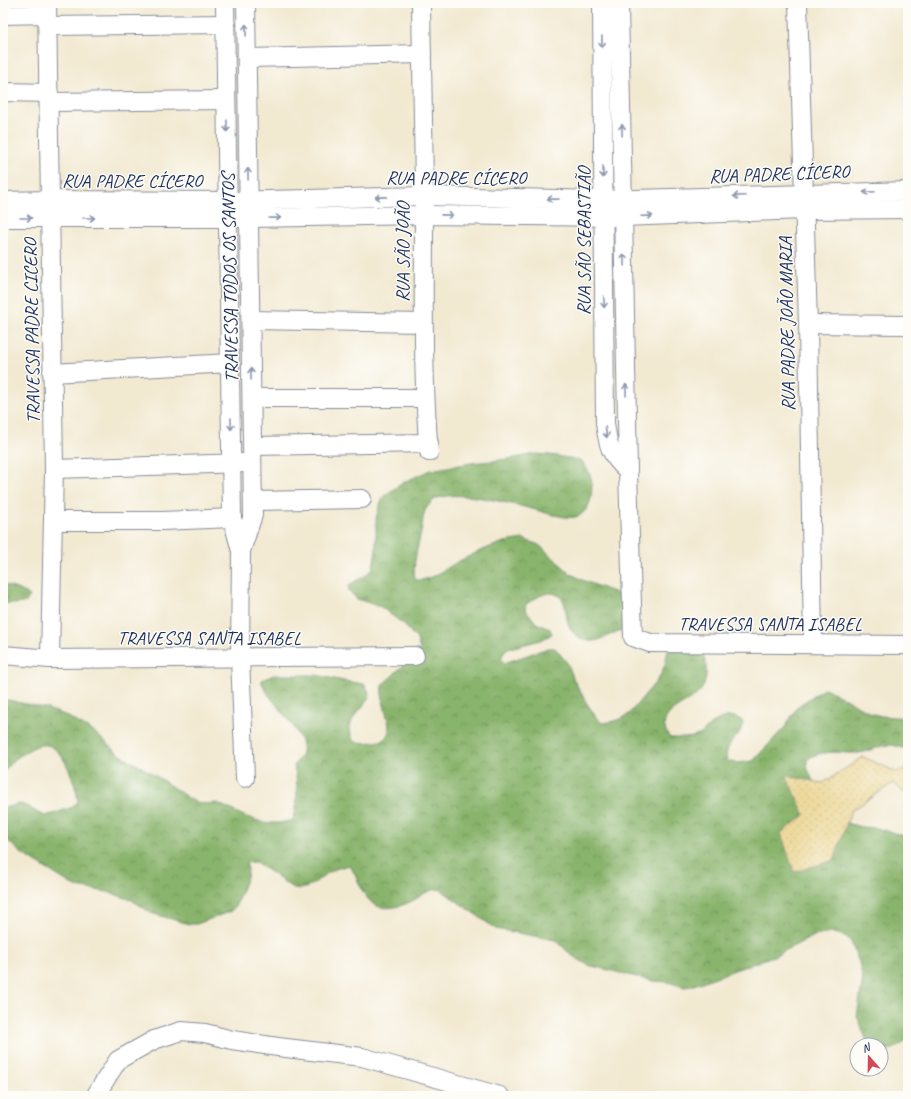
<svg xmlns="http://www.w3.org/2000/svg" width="911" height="1099" viewBox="0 0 911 1099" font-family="Caveat,sans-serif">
  <defs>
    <pattern id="forest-crowns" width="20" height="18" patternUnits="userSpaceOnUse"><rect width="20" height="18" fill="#89b46c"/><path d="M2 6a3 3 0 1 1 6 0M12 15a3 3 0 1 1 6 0" fill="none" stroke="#6f935c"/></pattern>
    <pattern id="sand-dots" width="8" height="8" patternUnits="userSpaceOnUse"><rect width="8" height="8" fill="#eeda9e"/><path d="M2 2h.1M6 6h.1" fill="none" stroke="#ccbb8a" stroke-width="1.8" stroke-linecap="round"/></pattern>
  </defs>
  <rect width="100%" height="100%" fill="#fdfcf7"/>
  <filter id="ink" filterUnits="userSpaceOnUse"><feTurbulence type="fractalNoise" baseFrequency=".025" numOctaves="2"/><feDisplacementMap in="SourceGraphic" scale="8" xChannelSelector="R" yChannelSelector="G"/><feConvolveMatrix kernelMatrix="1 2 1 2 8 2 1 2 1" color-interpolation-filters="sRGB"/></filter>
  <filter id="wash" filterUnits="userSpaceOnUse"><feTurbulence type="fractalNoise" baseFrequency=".012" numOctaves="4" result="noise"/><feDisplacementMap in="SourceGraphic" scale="16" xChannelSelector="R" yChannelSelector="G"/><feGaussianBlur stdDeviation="0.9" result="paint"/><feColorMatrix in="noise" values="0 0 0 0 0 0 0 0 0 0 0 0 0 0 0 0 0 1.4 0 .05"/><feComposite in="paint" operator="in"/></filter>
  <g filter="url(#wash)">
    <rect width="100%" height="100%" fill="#f2e9d1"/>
    <!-- forest -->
    <g fill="url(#forest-crowns)" stroke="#527265">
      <path d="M535,454l15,1 31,5c11,15 12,19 10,37 -1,8 -6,18 -16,20 -9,2 -29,-4 -39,-7 -24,-6 -75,-20 -98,-12 -4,1 -7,5 -10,8 -6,7 -5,17 -7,26 -3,15 -9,33 -6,48h7l10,-3 27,-16 21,-10 24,-9 19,-3 16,6 31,28 12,7 39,15 13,17c-2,5 -5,13 -9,16 -5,4 -14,6 -20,9 -8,4 -15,6 -23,2 -23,-12 -10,-35 -24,-44 -11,-6 -23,4 -32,9l-1,5 11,14 14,6 2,5 -11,6 -35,9 -3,5 -2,5 3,4 44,-15h7l13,16 6,16 12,22 10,15 6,6c10,-1 19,-3 27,-9l30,-36 6,-13 3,-15 34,1c5,12 7,27 -1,39 -11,16 -51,21 -31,48 10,0 21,1 31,-4 3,-2 6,-6 9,-9 11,-8 23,-13 33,-3 -1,17 -20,19 -16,39l11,2 15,-2 32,-34 13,-21 27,-18 48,26 9,2 26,2v32c-6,-2 -12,-5 -18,-5 -11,0 -20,7 -31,8 -17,1 -38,-5 -52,7v7l11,26 23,29 21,5 14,1 29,8 3,3v199c-7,9 -15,12 -27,13v-6h-10l-4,-4 -10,-25 6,-37 -4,-17 -8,-20 -5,-5 -7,-3 -8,-1 -17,3 -38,19 -85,31 -7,1 -16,-5 -15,-1 -65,-16 -17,-10 -15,-15 -60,-11 -56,-40c-14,1 -17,6 -28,12 -12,6 -31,11 -41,1 -11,-10 -13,-26 -22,-37 -6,2 -13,3 -18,6 -13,7 -21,20 -37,18l-38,-27 -10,1 2,6 -1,8 -11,28 -5,6 -34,13h-8l-38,-11 -19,-13 -24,-8 -32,-5 -55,-34 -18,-17v-28l16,-4 8,2 11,7 8,3 27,-9 5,-6c-2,-16 -14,-54 -32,-56 -9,-1 -16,4 -23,9 -8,4 -15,11 -20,19v-74l42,9 20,7 29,17 25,22 36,21 33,23 13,6 16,-1 27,13 21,7h14l14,-3c4,-20 6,-33 1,-54 2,-4 7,-9 8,-13 4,-25 -33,-48 -41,-73l13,-5h42l28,6 20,3 4,6 2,6c-9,16 -28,25 -16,46 59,5 25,-26 28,-57 13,-11 24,-24 38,-35l-3,-11 -11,-12 -2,-4h-2l-21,-16 -24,-8 -8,-8v-6l16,-9 8,-8 3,-18v-32l3,-11 5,-11 20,-14 26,-12 41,-7 39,-4z"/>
      <path d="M3,584l19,7 8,5 -4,6 -9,2 -14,-1z"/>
    </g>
    <!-- sand -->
    <path fill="url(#sand-dots)" stroke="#84847e" d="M863,757l34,15 11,-5v29l-15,-13 -42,28 -17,49 -40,12 -13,-39 24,-18 -19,-39 37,7z"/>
  </g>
  <g filter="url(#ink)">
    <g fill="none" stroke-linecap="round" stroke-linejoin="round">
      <defs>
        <g id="minor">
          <path d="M47,3l7,466 -4,190"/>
          <path d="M225,3l7,515 9,33 -1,107 5,120"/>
          <path d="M421,3c1,71 3,142 3,213 0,79 -2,158 5,236"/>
          <path d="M602,3l3,420c3,23 5,32 23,48"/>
          <path d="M619,3l9,468 5,166 17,6 258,2"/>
          <path d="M798,3l10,321 5,320"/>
          <path d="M3,15l44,-1"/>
          <path d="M48,26l178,-2"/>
          <path d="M247,58l175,-4"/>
          <path d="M3,92l46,1"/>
          <path d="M49,102l177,-2"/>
          <path d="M3,201l47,-1 178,1 196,-5 179,4 305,-9"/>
          <path d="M3,218h246l175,-3 199,2 181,-7 104,-1"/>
          <path d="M251,320l172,3"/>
          <path d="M808,324l100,1"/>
          <path d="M52,373l178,-10"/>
          <path d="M252,398h173"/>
          <path d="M253,446l176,-3"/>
          <path d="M54,469l190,-6"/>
          <path d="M253,501l109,-2"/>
          <path d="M53,521h109l70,-3"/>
          <path d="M241,551l12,-36 -7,-512"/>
          <path d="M3,655l47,4 365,-3"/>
          <path d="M96,1096l1,-3 21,-33 36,-20 27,-9 24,2 27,7 46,7 84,10 138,39"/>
        </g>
      </defs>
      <!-- minor casing -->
      <use href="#minor" stroke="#868c98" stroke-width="20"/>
      <!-- minor -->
      <use href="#minor" stroke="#fff" stroke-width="18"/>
    </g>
    <!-- one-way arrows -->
    <defs><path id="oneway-shaft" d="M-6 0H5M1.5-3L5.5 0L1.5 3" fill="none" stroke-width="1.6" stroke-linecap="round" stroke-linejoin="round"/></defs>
    <g stroke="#8d97ae">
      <use href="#oneway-shaft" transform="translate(246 30) rotate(-91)"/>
      <use href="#oneway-shaft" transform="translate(602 42) rotate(90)"/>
      <use href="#oneway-shaft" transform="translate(227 126) rotate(89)"/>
      <use href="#oneway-shaft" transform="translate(622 130) rotate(-91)"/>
      <use href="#oneway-shaft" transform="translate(603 172) rotate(90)"/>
      <use href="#oneway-shaft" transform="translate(248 174) rotate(-91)"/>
      <use href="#oneway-shaft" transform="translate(869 192) rotate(178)"/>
      <use href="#oneway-shaft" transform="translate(739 196) rotate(178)"/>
      <use href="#oneway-shaft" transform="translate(381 197) rotate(179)"/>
      <use href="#oneway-shaft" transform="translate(553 199) rotate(-179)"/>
      <use href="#oneway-shaft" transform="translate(447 215) rotate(1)"/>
      <use href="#oneway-shaft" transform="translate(647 216) rotate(-2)"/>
      <use href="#oneway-shaft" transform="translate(26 218)"/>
      <use href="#oneway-shaft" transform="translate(89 218)"/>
      <use href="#oneway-shaft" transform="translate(275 218) rotate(-1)"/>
      <use href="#oneway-shaft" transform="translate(624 260) rotate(-91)"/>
      <use href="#oneway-shaft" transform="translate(604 302) rotate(89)"/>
      <use href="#oneway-shaft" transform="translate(251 374) rotate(-91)"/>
      <use href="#oneway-shaft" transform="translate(626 390) rotate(-91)"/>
      <use href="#oneway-shaft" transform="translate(231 424) rotate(89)"/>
      <use href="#oneway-shaft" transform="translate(606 432) rotate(82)"/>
    </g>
  </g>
  <g text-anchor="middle" stroke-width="3" stroke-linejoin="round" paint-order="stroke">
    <!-- street labels -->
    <g font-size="19" fill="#1b2f5e" stroke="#fdfcf7">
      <text transform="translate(779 173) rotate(-2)" y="7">RUA PADRE CÍCERO</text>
      <text x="456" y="184">RUA PADRE CÍCERO</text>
      <text x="132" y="187">RUA PADRE CÍCERO</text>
      <text transform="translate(583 241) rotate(-90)" y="7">RUA SÃO SEBASTIÃO</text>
      <text transform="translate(402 252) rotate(-90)" y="7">RUA SÃO JOÃO</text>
      <text transform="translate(229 278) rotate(-91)" y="7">TRAVESSA TODOS OS SANTOS</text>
      <text transform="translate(786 324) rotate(-91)" y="7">RUA PADRE JOÃO MARIA</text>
      <text transform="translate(31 331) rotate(-91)" y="7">TRAVESSA PADRE CICERO</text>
      <text x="770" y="630">TRAVESSA SANTA ISABEL</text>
      <text x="209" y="644">TRAVESSA SANTA ISABEL</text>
    </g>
  </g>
  <!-- margin -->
  <rect width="911" height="1099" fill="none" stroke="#fdfcf7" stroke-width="16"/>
  <!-- north arrow -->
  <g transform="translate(869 1057) rotate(340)"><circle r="19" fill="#fdfcf7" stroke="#a3aaba"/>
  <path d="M0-3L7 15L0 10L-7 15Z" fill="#d1495b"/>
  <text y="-6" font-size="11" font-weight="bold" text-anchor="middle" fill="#1b2f5e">N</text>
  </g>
</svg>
